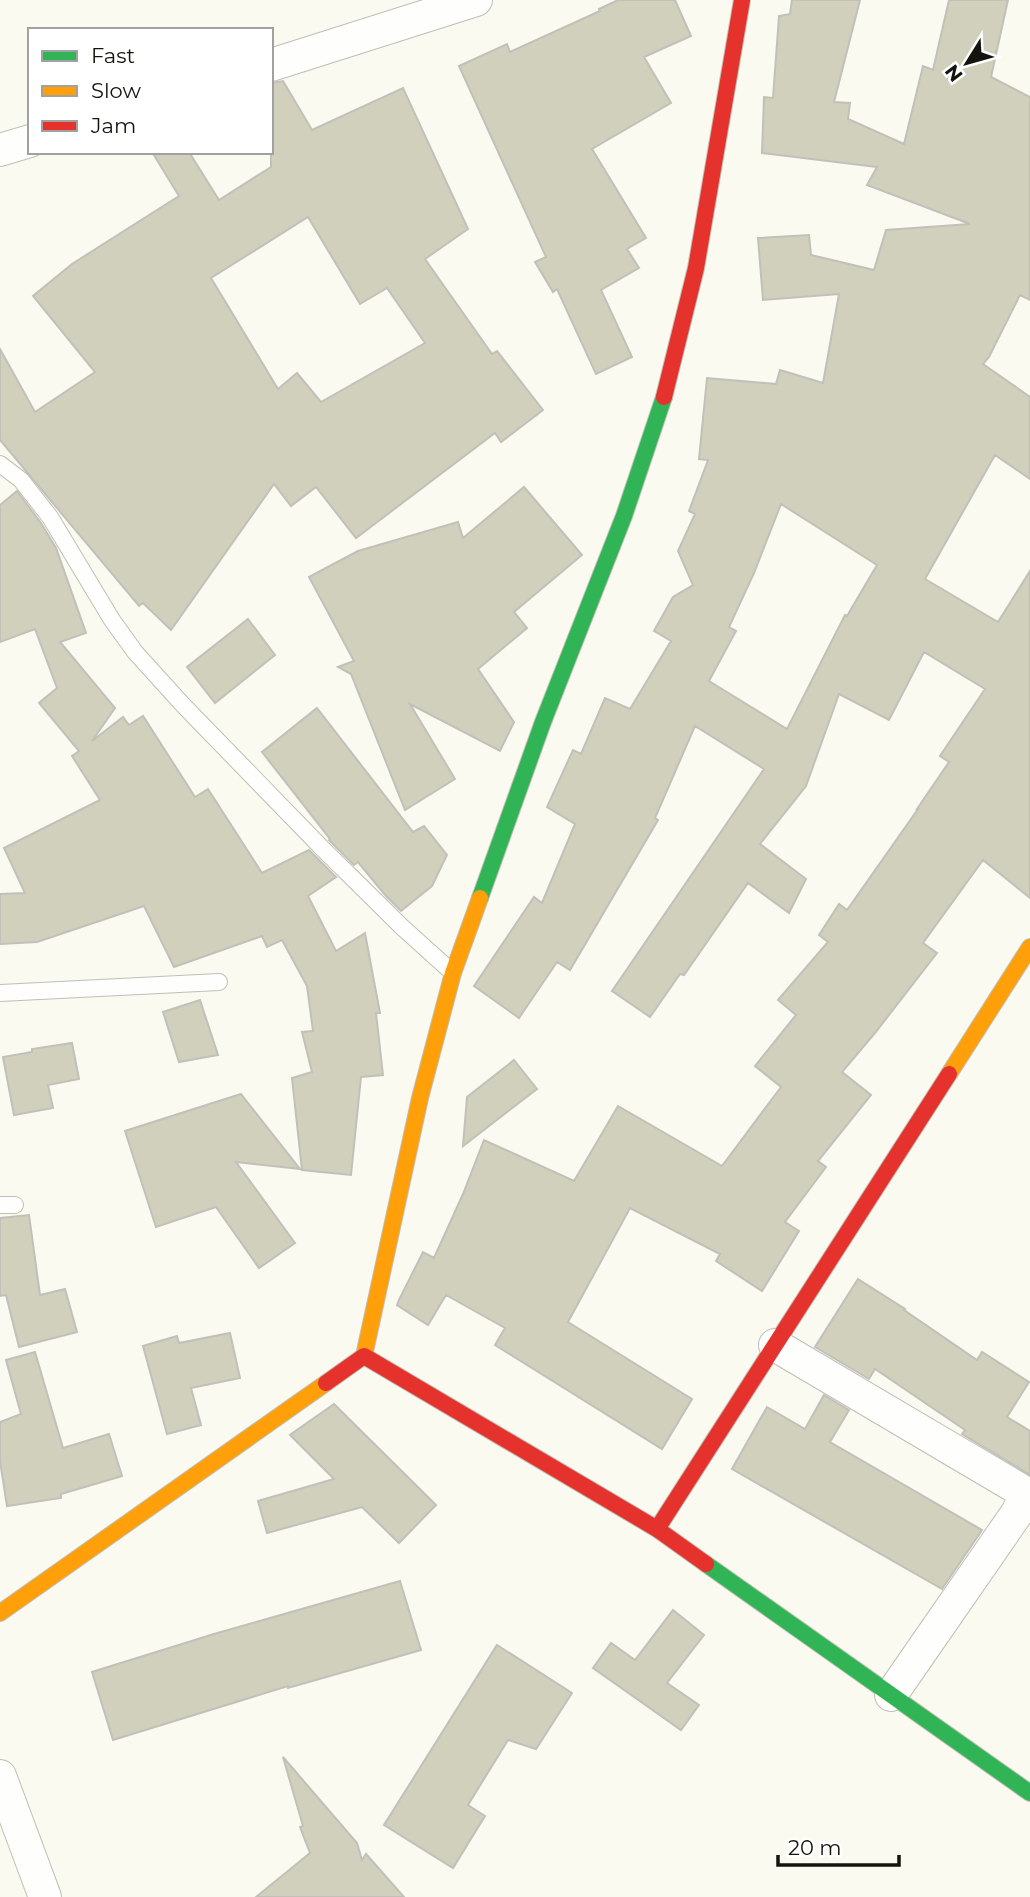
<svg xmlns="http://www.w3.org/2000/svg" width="1030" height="1897" viewBox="0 0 1030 1897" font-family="Montserrat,sans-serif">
  <rect width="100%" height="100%" fill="#fafaf0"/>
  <!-- building -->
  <g fill="#d1d0bd" stroke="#c1c0b9" stroke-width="2" fill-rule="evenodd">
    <path d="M618,0h57l16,36 -47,21 27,46 -79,46 54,89 -19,11 12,19 -38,22 31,67 -36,17 -39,-85 -4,3 -18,-30 11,-5 -87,-191 48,-22 3,8 90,-41 -1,-2z"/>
    <path d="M792,0h68l-26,102 16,1 -2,16 56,25 19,-78 10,4 16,-70h59l-17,77 39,20v203l-10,-5 -31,62 -6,7 47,33v82l-35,-24 -70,124 73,43 32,-51v327l-47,-38 -60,83 14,10 -62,80 -33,39 29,23 -53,66 8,6 -41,55 14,9 -37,60 -46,-30 4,-7 -90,-46 -62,114 124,77 -30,50 -167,-104 10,-17 -59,-33 -18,30 -31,-20 2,-5 24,-48 11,6 29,-64 21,-54 90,41 44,-75 104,60 59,-79 -26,-21 41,-51 -18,-15 50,-58 -9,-7 20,-31 8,6 71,-101h-1l32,-47 -9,-6 45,-67 -61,-37 -35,68 -50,-26 -33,92 -46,58 46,35 -17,34 -41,-30 -64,92 -4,-1 -30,43 -38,-26 152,-222 -69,-43 -40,92 3,2 -88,150 -13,-8 -38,56 -45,-32 60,-89 8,6 33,-79 -28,-17 26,-57 8,4 24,-56 25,11 41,-68 -17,-10 19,-34 20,-12 -15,-34 17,-37 -6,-3 19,-51 -9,-1 8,-81 69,6 4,-14 43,13 16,-89 -76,6 -5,-62 51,-3 2,20 63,15 12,-40 84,-6 -103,-39 10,-18 -115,-14 2,-56 9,1 6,-82 11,-2zM781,504l96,61 -30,51 -2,-1 -58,114 -78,-48 27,-50 -7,-4 25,-54z"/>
    <path d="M283,81l29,49 91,-42 65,141 -43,30 67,95 5,-3 46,59 -42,32 -6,-9 -139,105 -40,-51 -25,19 -17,-22 -103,146 -28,-27 -4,3 -139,-166v-91l35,63 60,-40 -62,-76 39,-32 107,-68 -27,-44h37l30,48 52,-33v-84zM308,217l52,87 27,-16 38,55 -104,59 -24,-29 -19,16 -67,-111z"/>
    <path d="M524,487l58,68 -68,57 13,16 -49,41 36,53 -14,29 -90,-47 45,75 -50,31 -54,-136 -13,-7 16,-6 -45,-84 49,-26 100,-29 5,16z"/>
    <path d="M17,491l24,32 15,25 30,85 -26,9 55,66 -23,33 31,-24 6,8 14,-9 52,81 13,-8 54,84 47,-23 27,27 -28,19 28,55 29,-18 15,80h-4l7,62 -22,2 -10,98 -49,-5 -10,-92 20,-6 -10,-40 11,-1 -6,-45 -25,-46 -15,7 -5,-11 -88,31 -30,-61 -107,36 -37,2v-50l25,-1 -21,-45 96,-48 -28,-44 7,-5 -40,-48 18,-15 -22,-59 -35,13v-137z"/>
    <path d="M248,619l27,36 -60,48 -28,-36z"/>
    <path d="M317,708l96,124 11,-6 23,29 -15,31 -31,25 -15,-15 -28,-34 -4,3 -25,-25 1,-1 -68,-87z"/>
    <path d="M200,1000l18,55 -39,7 -16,-50z"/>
    <path d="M72,1043l7,36 -31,6 5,23 -39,7 -11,-58 29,-5v-3z"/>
    <path d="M514,1060l23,29 -74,57 4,-49z"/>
    <path d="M241,1094l59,75 -64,-7 59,81 -36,25 -43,-61 -60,20 -31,-96z"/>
    <path d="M29,1215l11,80 25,-6 12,43 -58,15 -13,-52 -6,1v-78z"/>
    <path d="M858,1279l47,30 -1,1 73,50 5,-8 47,30 -22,35 23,14v44l-68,-41 3,-4 -90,-61 -6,10 -54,-32z"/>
    <path d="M230,1333l10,45 -49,10 10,37 -34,9 -24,-88 34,-10 2,7z"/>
    <path d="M35,1352l28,96 46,-14 13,42 -61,18v4l-54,8 -7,-45v-39l21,-8 -15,-54z"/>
    <path d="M824,1395l25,15 -19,32 152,88 -40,59 -210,-120 35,-62 38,22z"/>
    <path d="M334,1404l102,101 -37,38 -37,-36 -95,26 -9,-32 76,-22 -44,-44z"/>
    <path d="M400,1581l21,69 -133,38v-2l-175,54 -21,-68 122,-38z"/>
    <path d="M673,1610l31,25 -37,48 32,22 -18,25 -88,-62 18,-25 24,17z"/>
    <path d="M497,1645l75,48 -36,56 -28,-9 -40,65 17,11 -32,52 -69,-43z"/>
    <path d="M283,1757l74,86 5,17 4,-6 38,43h-148l54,-44 -10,-26 3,-1z"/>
  </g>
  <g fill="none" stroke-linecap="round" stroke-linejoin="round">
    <defs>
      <g id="lane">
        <path d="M0,464l21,16 29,37 62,103 23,32 48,53 139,143 80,79 51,46"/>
        <path d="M0,993l219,-11"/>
        <path d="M0,1205h15"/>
      </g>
      <g id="street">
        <path d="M271,65l205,-65"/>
        <path d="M0,150l30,-9"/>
        <path d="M775,1345l244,144 4,12 -6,12 -126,182"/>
        <path d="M0,1776l45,121"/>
      </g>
      <g id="fast">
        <path d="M480,898l63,-176 81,-206 40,-119"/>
        <path d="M706,1564l324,229"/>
      </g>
      <g id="slow">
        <path d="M949,1074l81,-127"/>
        <path d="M364,1356l56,-258 33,-125 27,-75"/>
        <path d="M0,1613l326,-230"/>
      </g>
      <g id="jam">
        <path d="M664,397l32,-129 46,-268"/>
        <path d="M326,1383l38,-27 293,173 49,35"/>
        <path d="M657,1529l292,-455"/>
      </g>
    </defs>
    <!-- lane casing -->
    <use href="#lane" stroke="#bfbfb7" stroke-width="18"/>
    <!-- street casing -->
    <use href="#street" stroke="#bfbfb7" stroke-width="34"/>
    <!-- fast casing -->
    <use href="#fast" stroke="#bfbfb7" stroke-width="18"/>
    <!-- slow casing -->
    <use href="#slow" stroke="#bfbfb7" stroke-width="18"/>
    <!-- jam casing -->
    <use href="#jam" stroke="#bfbfb7" stroke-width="18"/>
    <!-- lane -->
    <use href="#lane" stroke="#fefefd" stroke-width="16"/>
    <!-- street -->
    <use href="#street" stroke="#fefefd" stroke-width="32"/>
    <!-- fast -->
    <use href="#fast" stroke="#30b455" stroke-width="16"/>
    <!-- slow -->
    <use href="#slow" stroke="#ff9f0a" stroke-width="16"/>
    <!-- jam -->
    <use href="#jam" stroke="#e5322d" stroke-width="16"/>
  </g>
  <!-- legend -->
  <rect x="28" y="28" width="245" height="126" fill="#ffffff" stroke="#a1a19f" stroke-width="2"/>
  <rect x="42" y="51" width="35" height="10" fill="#30b455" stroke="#a1a19f" stroke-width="2"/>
  <text x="91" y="63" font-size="21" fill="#14140e">Fast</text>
  <rect x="42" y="86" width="35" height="10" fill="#ff9f0a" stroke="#a1a19f" stroke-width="2"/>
  <text x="91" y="98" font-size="21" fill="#14140e">Slow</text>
  <rect x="42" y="121" width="35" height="10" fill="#e5322d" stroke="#a1a19f" stroke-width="2"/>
  <text x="91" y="133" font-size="21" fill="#14140e">Jam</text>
  <!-- north arrow -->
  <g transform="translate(967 63) rotate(233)" stroke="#ffffff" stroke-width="5" paint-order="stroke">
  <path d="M0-5L12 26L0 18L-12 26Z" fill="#14140e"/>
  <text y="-10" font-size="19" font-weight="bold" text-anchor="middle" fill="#14140e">N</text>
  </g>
  <!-- scale -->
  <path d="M778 1855v10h121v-10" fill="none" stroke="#14140e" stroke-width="3.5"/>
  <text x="788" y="1855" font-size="21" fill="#14140e" stroke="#ffffff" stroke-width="5" paint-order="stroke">20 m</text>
</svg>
